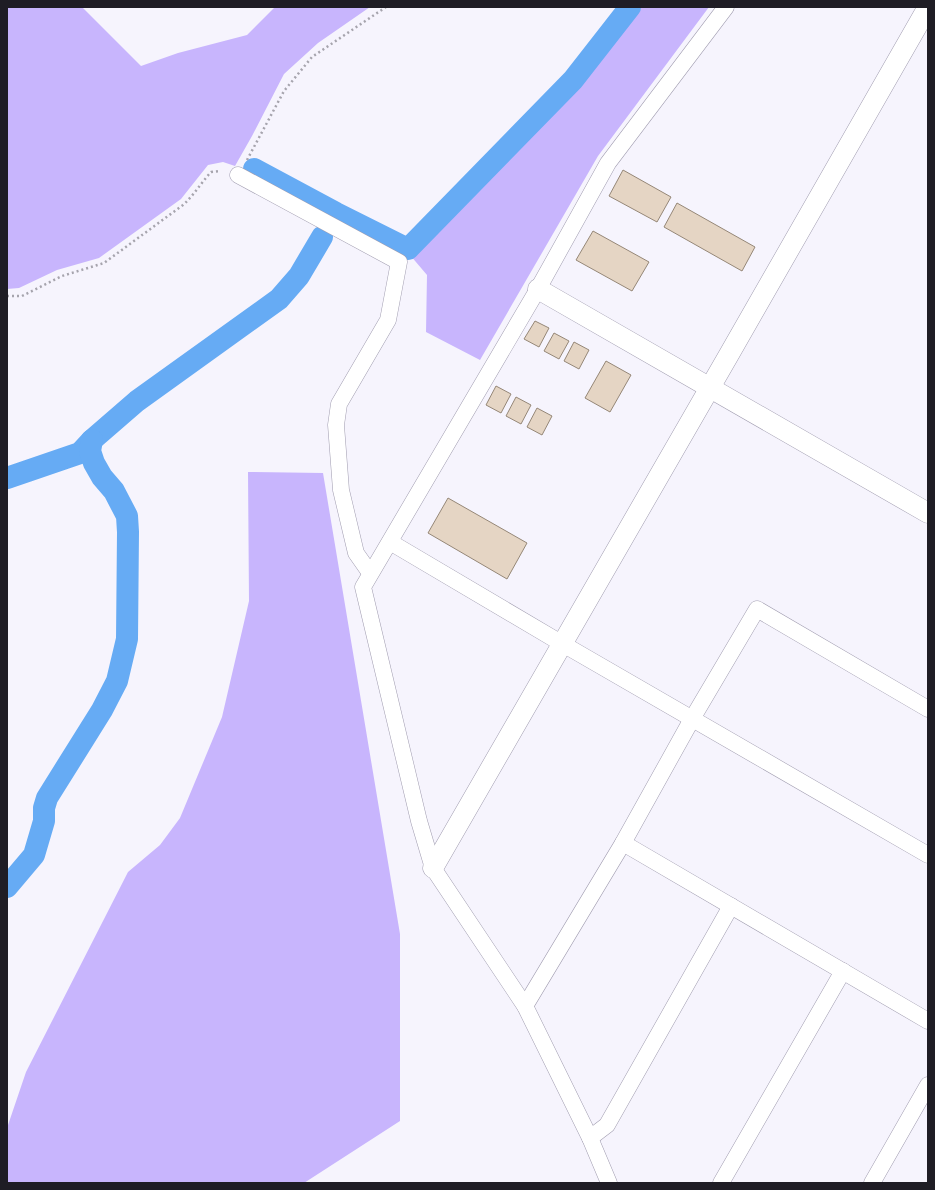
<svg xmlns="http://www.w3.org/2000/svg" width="935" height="1190" viewBox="0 0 935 1190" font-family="'Alegreya Sans',sans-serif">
  <rect width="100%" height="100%" fill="#f6f4fd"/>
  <!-- forest -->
  <g fill="#c8b5fd">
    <path d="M7,7h75l59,59 37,-13 69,-18 28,-28h95l-52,36 -34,31 -32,62 -17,30 -12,-4 -15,3 -27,34 -82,59 -42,12 -38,18 -12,1z"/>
    <path d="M637,7h72l-111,149 -118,204 -54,-28 1,-57 -17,-20 167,-171z"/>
    <path d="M248,472l75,1 77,461v187l-96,62h-297v-55l19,-56 102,-200 32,-27 20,-27 42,-101 27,-116z"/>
  </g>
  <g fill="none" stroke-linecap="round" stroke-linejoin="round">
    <!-- canal -->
    <g stroke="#66abf4" stroke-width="22">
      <path d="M254,169l82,44 72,36 165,-169 57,-73"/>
      <path d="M7,478l73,-25 12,-13 45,-39 142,-102 20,-23 23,-39"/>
      <path d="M7,887l27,-32 10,-34v-13l3,-10 55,-88 15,-29 10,-42 1,-107 -1,-16 -13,-25 -12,-14 -8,-14 -4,-12 2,-11"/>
    </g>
  </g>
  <!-- building -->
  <g fill="#e5d5c4" stroke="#958777">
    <path d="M623,170l48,27 -14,25 -48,-26z"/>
    <path d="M677,203l78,44 -13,24 -78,-44z"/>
    <path d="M593,231l56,31 -17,29 -56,-31z"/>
    <path d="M535,321l14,7 -10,19 -15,-8z"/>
    <path d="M554,333l15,8 -10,18 -15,-8z"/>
    <path d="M574,342l15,8 -10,19 -15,-8z"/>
    <path d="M606,361l25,14 -21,37 -25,-14z"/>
    <path d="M496,386l15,8 -10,19 -15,-8z"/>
    <path d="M516,397l15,8 -10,19 -15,-8z"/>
    <path d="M537,408l15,8 -10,19 -15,-8z"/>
    <path d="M448,498l79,45 -20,36 -79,-46z"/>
  </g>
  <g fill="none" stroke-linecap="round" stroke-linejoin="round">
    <defs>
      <g id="minor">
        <path d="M238,175l161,87 -11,58 -49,84 -3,21 5,65 15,63 14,20"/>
        <path d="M390,542l171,101 367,212"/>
        <path d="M623,843l305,178"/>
        <path d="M525,1006l98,-163 69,-124 65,-110 171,100"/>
        <path d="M590,1138l17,-13 124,-219"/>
        <path d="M609,1183l-19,-45 -65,-132 -92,-138 -14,-47 -56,-234 175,-298 70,-126 118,-156"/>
        <path d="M721,1183l122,-212"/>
        <path d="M872,1183l56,-98"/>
      </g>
      <g id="tertiary">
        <path d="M538,289l390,224"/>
        <path d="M433,868c164,-287 332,-573 495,-861"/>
      </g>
    </defs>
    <!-- minor casing -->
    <use href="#minor" stroke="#a19db0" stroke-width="17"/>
    <!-- tertiary casing -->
    <use href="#tertiary" stroke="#a19db0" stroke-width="21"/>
    <!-- path -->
    <g stroke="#a6a4ad" stroke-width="2.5" stroke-dasharray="2 3" stroke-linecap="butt">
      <path d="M247,160l37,-69 28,-34 74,-50"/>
      <path d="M7,296h15l40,-20 42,-13 79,-58c11,-10 18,-22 28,-33l9,-1"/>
    </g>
    <!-- minor -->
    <use href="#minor" stroke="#fff" stroke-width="16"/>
    <!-- tertiary -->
    <use href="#tertiary" stroke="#fff" stroke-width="20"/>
  </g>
  <!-- border -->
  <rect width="935" height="1190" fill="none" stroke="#1f1d25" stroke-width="16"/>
</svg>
